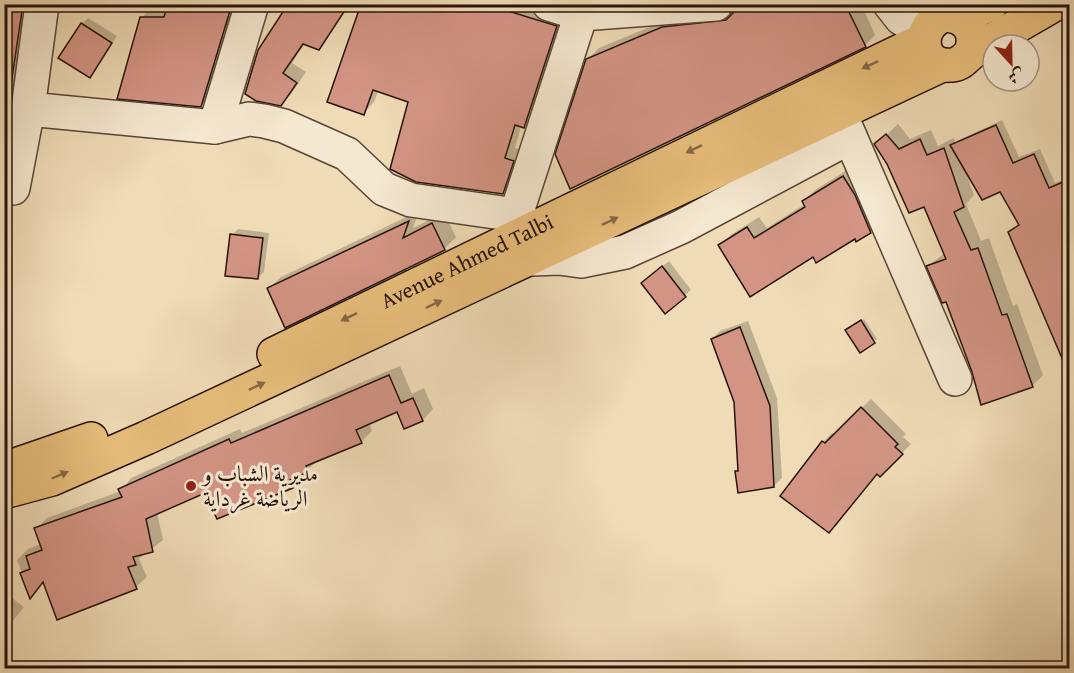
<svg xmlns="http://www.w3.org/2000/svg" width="1074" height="673" viewBox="0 0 1074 673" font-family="'Gentium Book Plus',Amiri,serif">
  <rect width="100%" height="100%" fill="#efdbb6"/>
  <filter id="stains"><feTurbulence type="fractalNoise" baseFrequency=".00333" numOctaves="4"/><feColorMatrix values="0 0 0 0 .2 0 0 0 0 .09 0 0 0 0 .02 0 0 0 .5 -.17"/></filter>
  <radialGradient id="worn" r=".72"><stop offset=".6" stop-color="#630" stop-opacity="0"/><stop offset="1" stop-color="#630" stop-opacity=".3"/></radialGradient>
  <!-- shadow -->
  <g fill="#0003">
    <path d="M4,4h28l-21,186v38l-7,6z"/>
    <path d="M169,4h70l-28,91 -10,10 -60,-87 11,-11h17z"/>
    <path d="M290,4h61l-33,44 -13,-5 -13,20 14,9 -15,22 -11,10 -24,-4z"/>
    <path d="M362,4h167l38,12 -33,100 -10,11 -3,-1 -6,22 8,2 -10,32 -11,11 -93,-92 -31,-10 -4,11 -10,11z"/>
    <path d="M736,4h125l14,31 -10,11 -277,13 11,-11 75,-31 61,-7z"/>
    <path d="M88,18l29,18 -27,40 -8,-52z"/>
    <path d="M1002,120l17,37 21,-8 15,34 15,-6v194l-3,1 -57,-140 10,-9 -19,-33 -35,-17 8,22 -8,9 15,37 8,-3 24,68 4,-2 26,71 -11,11 -58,-15 -27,-71 -19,-34 17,-13 -21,-48 -45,-53 -3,-7 22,-21 12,15 21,-9 7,16 16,-8 1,4z"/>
    <path d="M855,165l27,55 -12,12 -56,23 -94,-9 12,-12 27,-17 8,11 38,-24 -1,-2 11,-12z"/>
    <path d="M419,211l-6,17 31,-15 12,24 -12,12 -175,39 12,-11z"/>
    <path d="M238,229l31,4 -5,39 -7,6 -25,-43z"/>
    <path d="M669,261l22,29 -26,22 -16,-35z"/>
    <path d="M864,319l13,20 -17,12 -10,-23z"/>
    <path d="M748,321l29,77 5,80 -8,8 -38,-14 4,-4 -4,-67 -24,-62 8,-8z"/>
    <path d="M400,366l12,28 12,-6 9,21 -10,11 -25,-10 -29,13 3,8 -11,11 -42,18 -17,14 -10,12 -86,5 -49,22 6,27 -24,19 8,18 -11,10 -92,-5 -13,15 -14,-37 11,-11 13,-5 -5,-15 11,-11 74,-27 10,-13 109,-49 2,4z"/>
    <path d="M871,399l35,35 -3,3 8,7 -31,31 -57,-33 9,-9 3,2z"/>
    <path d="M4,592l20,15 -20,25z"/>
  </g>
  <!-- building -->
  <g fill="#d39484" stroke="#27130c" stroke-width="1.5">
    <path d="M4,4h19l-19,128z"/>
    <path d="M168,4h64l-31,103 -84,-8 23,-82h24z"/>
    <path d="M288,4h61l-30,46 -16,-6 -20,29 14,10 -16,23 -25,-5 -11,-7 13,-44z"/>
    <path d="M361,4h124l72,22 -33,102 -9,-3 -10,33 9,3 -11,33 -87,-12 -26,-13 18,-67 -35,-12 -9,25 -37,-13z"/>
    <path d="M734,4h111l21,43 -296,142 -15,-35 31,-95 76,-32 64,-7 7,-7z"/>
    <path d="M81,23l31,20 -22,35 -32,-20z"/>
    <path d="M996,125l17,38 21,-9 15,34 21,-9v198l-62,-145 11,-7 -19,-33 -18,8 -32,-55z"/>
    <path d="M886,134l13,15 21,-10 7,16 17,-7 20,59 -10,5 17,38 7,-2 24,67 5,-1 26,73 -52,18 -9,-33 -26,-70 -4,1 -16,-37 20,-7 -22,-52 -15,6 -22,-49 -13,-20z"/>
    <path d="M843,176l12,19 16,38 -15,9 -1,-3 -39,24 -3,-6 -63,40 -32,-52 29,-18 7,11 51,-31 -3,-6z"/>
    <path d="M409,221l-6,17 29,-15 13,27 -160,78 -18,-40z"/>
    <path d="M230,234l33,4 -5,41 -33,-3z"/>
    <path d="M662,266l24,31 -21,17 -24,-31z"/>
    <path d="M861,320l14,23 -15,10 -15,-23z"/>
    <path d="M740,327l30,79 4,81 -36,6 -3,-22h3l-4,-69 -23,-63z"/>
    <path d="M389,375l12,28 12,-5 10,23 -19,8 -7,-17 -41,18 6,13 -56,23 3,6 -19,8 3,8 -76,31 -12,-26 -59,26 7,33 -20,5 3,8 -8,2 9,22 -80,31 -14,-38 -13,17 -10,-26 10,-4 -4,-13 16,-6 -8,-22 88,-31 -4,-8 111,-50 2,4z"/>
    <path d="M861,407l37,37 -3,3 8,7 -23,23 -3,-3 -48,59 -49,-37 42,-55 3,2z"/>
  </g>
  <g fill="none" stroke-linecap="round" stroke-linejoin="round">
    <defs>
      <g id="minor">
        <path d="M549,4l32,10 135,-10"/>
        <path d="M890,4l11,14 24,16"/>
        <path d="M28,109l187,18 34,-8 15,2 20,5 63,28 37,35 27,11 105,15"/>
        <path d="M842,118l113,261"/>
        <path d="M215,127l37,-123"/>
        <path d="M13,188l15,-79 14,-105"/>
        <path d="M520,233l-4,-18 65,-201"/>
        <path d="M532,259l27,-1 22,3 44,-9 56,-25 169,-90"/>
      </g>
      <g id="major">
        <path d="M960,18l31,-14"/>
        <path d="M971,52c7,-20 -4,-36 -26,-37 -32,11 -25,54 7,50 11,-1 15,-10 23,-15 26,-15 53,-30 80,-46"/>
        <path id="s1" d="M274,354l649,-314"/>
        <path d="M4,469l87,-30"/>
        <path d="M4,492l48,-13 94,-41 796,-373"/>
      </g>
    </defs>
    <!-- minor casing -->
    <use href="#minor" stroke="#594536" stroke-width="36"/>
    <!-- major casing -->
    <use href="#major" stroke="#27130c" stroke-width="36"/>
    <!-- minor -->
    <use href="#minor" stroke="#f5e8d0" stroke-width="33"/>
    <!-- major -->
    <use href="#major" stroke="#e8be7b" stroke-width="33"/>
  </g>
  <!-- one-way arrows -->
  <defs><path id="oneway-solid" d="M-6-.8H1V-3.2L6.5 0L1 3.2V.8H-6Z" transform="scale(1.5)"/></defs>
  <g fill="#886844">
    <use href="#oneway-solid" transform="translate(870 65) rotate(155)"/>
    <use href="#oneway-solid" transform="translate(694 149) rotate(154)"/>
    <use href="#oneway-solid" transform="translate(610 221) rotate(-26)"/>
    <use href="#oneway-solid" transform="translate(434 304) rotate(-25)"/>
    <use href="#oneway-solid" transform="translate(349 317) rotate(154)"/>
    <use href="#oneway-solid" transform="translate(257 386) rotate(-25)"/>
    <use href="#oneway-solid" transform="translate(60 475) rotate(-23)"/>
  </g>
  <!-- markers -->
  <circle fill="#8f2418" stroke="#f5e8d0" stroke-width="2" cx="191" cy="486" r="6"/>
  <g text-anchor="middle" stroke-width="6" stroke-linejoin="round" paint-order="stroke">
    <!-- street labels -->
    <g font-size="22" fill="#27130c" stroke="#f5e8d0">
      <text dy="8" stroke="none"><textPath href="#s1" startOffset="214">Avenue Ahmed Talbi</textPath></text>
    </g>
    <!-- poi labels -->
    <g font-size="22" fill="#27130c" stroke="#f5e8d0" text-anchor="start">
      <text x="203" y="481">مديرية الشباب و<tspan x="203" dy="25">الرياضة غرداية</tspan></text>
    </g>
  </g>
  <!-- margin -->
  <rect width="1074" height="673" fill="none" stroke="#efdbb6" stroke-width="24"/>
  <rect x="6" y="6" width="1062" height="661" fill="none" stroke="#27130c" stroke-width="3"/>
  <rect x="12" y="12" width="1050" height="649" fill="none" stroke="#27130c" stroke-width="1.5"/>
  <!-- north arrow -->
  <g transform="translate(1011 63) rotate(158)"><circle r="28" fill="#f5e8d0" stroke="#a39382" stroke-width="1.5"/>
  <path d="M0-4.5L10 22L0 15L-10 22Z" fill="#8f2418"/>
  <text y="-9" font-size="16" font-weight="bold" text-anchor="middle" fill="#27130c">ش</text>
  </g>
  <rect width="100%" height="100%" filter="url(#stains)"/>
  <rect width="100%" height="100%" fill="url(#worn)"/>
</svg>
